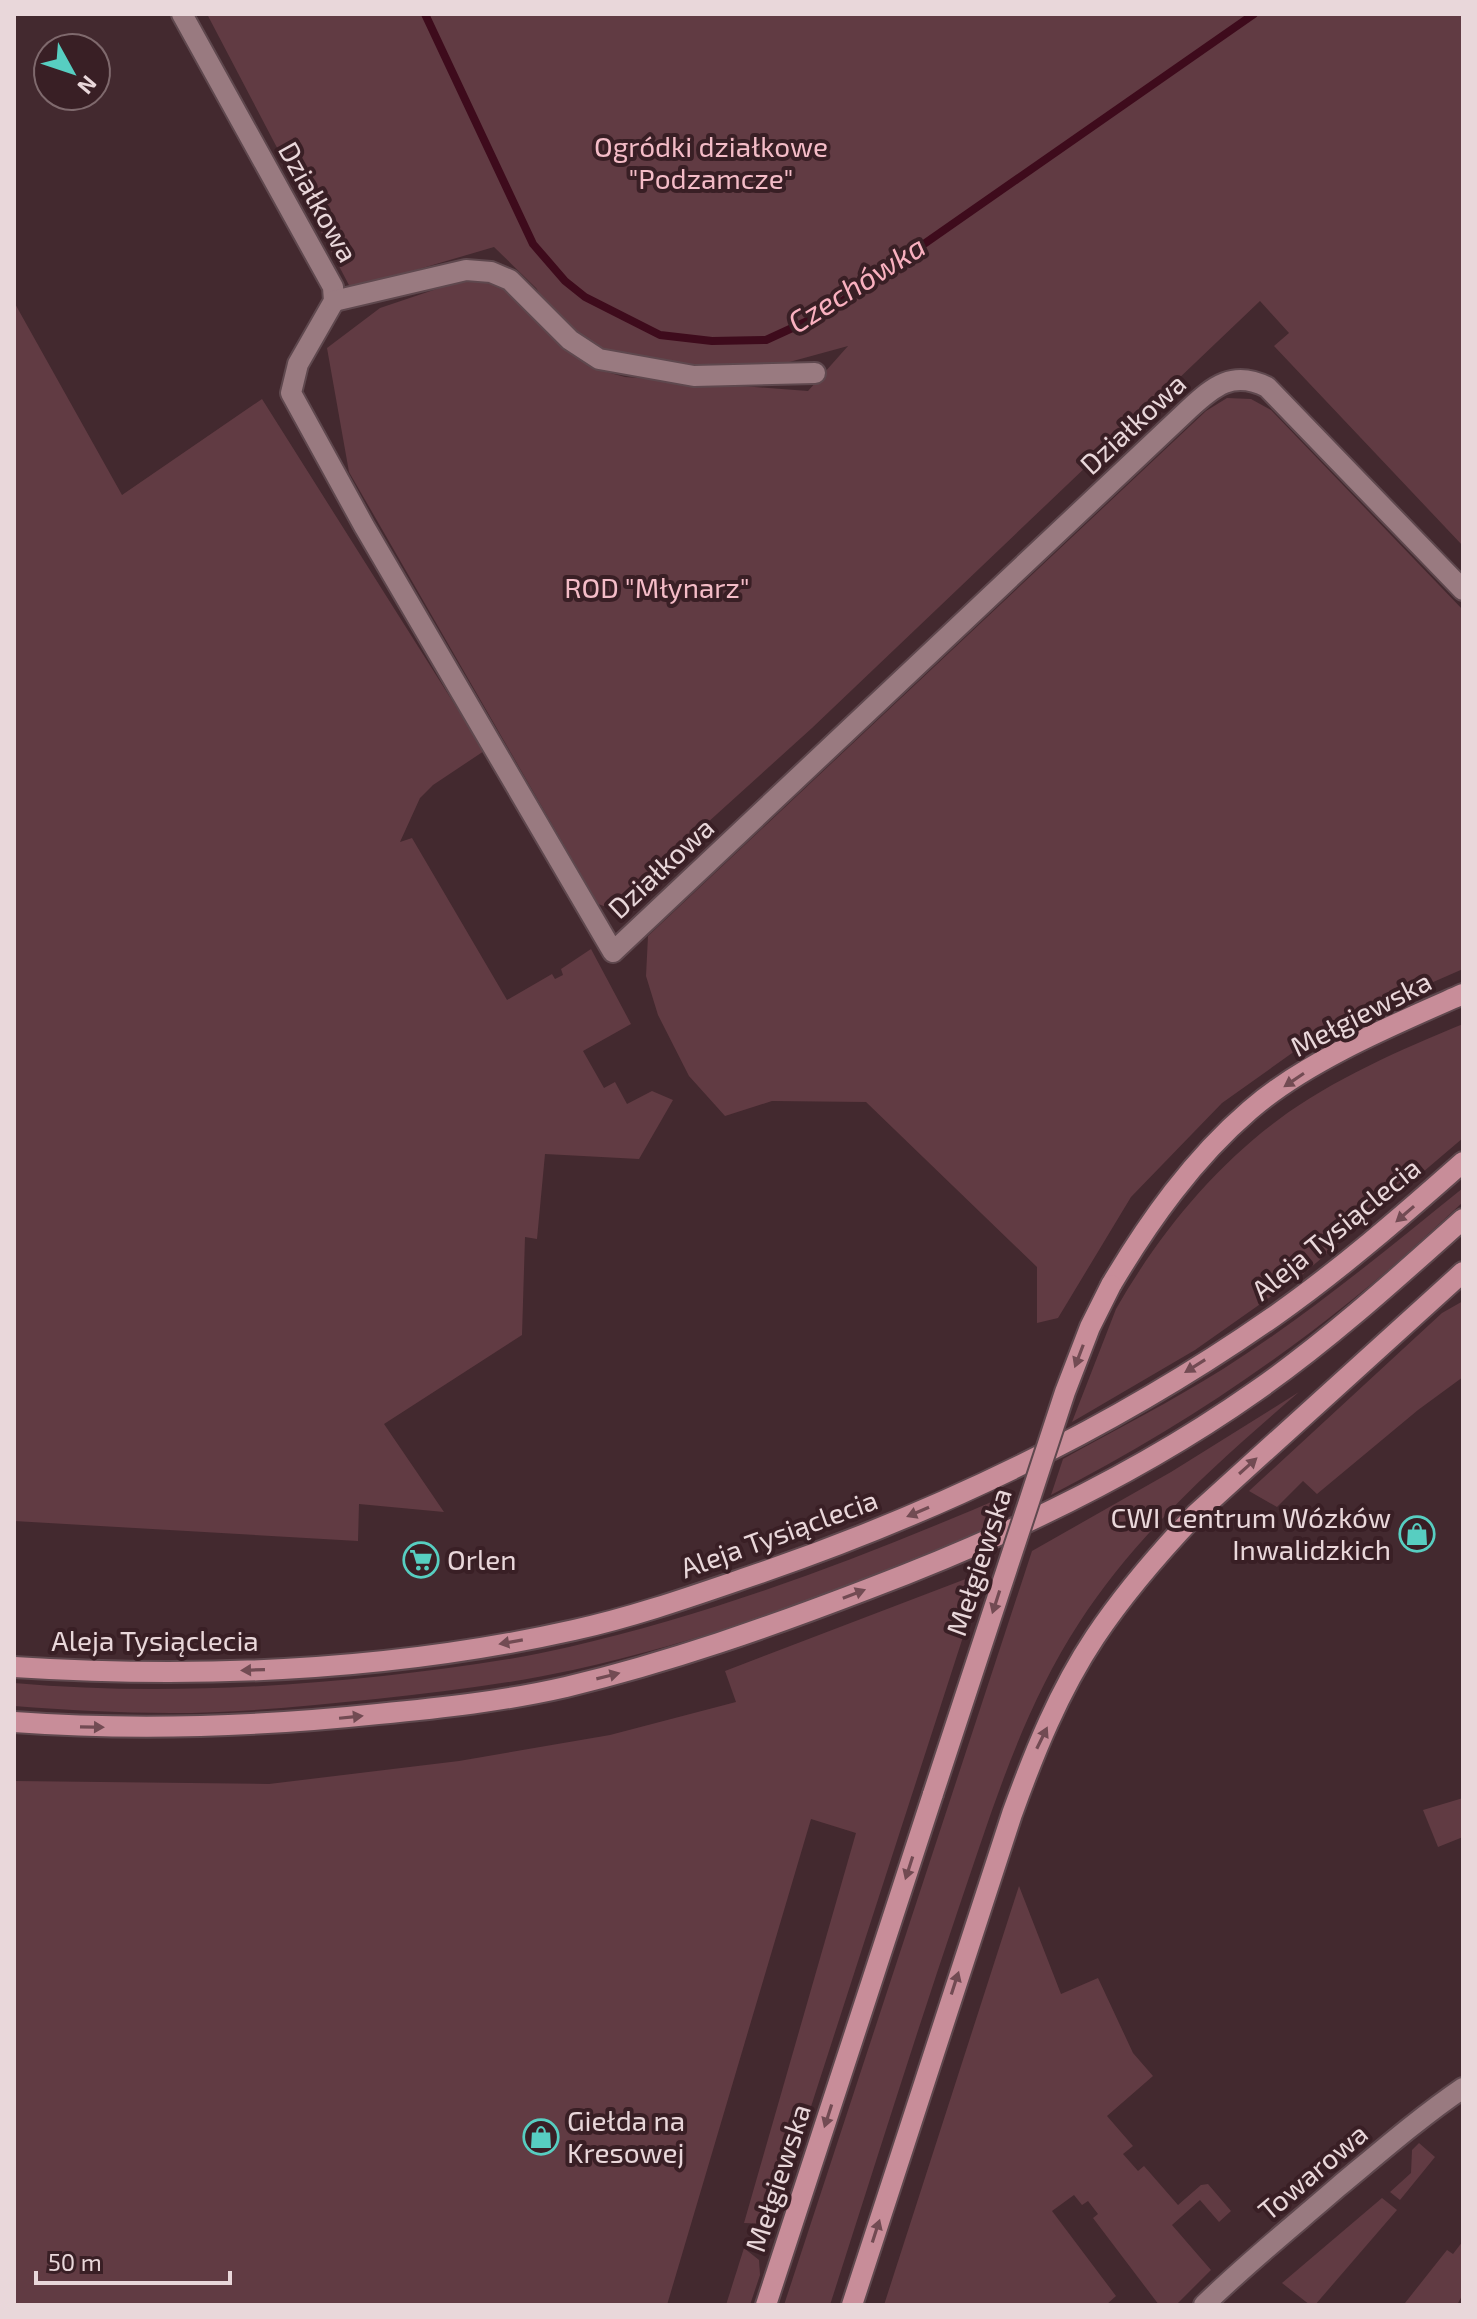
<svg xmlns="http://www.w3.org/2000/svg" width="1477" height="2319" viewBox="0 0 1477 2319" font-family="'Exo 2',sans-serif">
  <rect width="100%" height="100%" fill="#43292f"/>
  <!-- green -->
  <g fill="#613b43">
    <path d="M207,14h1256v532l-189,-200 15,-13 -29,-32 -448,427 -200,181 -14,-5 -249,-432 -22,-124 53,-40 89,-30 24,2 27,19 33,37 39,32 33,9 183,14 40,-45 -88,24h-69l-75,-13 -37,-17 -27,-28 -16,-24 -42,-41 -143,42z"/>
    <path d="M14,302l108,193 140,-96 222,352 -51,34 -13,13 -20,44 12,-4 95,162 45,-26 3,5 8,-4 -2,-6 30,-20 40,75 -48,27 21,37 11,-6 12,22 25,-13 21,9 -34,59 -94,-5 -8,85 -12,-2 -3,98 -138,89 60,88 -85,-8 -1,37 -344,-20z"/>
    <path d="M1227,398l24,1 20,11 192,200v359l-64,28 -97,49 -80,57 -91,94 -73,121 -21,5v-56l-171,-165 -94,-1 -47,15 -36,-40 -31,-61 -12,-39 2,-40 558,-525z"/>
    <path d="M1463,1024v114l-160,136 -108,76 -123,72 44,-113c41,-72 96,-140 162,-189 53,-40 124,-71 185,-96z"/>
    <path d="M1463,1188v14c-36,33 -72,67 -110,97 -94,76 -195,141 -302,196l12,-36c54,-30 109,-58 160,-90 85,-54 162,-118 240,-181z"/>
    <path d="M1463,1301v76l-45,33 -101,84 -14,-13 -26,26 -28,-16 193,-178z"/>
    <path d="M1299,1392c-80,69 -162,141 -220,231 -58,89 -88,191 -122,290 -44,130 -85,261 -127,392h-46l248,-754 139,-79z"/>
    <path d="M1010,1494l-8,30c-138,59 -282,114 -429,146 -65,14 -131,22 -197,29 -68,7 -137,14 -205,14 -52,0 -105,-3 -157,-7v-23c123,11 247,6 369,-7 62,-7 126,-15 186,-29 152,-35 299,-92 441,-153z"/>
    <path d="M984,1572l-211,652 -29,-1 112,-390 -45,-14 -144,486h-653v-524l255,3 190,-23 151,-26 126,-33 -11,-31z"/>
    <path d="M1463,1798v39l-25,10 -15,-37z"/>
    <path d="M1019,1886l42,108 37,-16 35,75 20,23 -46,40 26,30 -10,8 15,17 6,-5 34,39 23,-20 7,-1 23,27 -12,11 -19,-22 -28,25 39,45 -35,35h-17l-66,-87 5,-4 -10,-13 -6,4 -8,-10 -22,16 64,85 -10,9h-222z"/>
    <path d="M1419,2143l16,14 -35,43 -10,-8 21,-19 1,-23z"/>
    <path d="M1382,2198l15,12 -82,95h-5l-28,-22z"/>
    <path d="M1463,2241v53l-6,11h-49l-3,-2 42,-53 6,4z"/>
    <path d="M744,2248l15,12 1,15 -10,30h-24z"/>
  </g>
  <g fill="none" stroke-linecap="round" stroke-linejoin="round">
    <!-- stream -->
    <path stroke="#3e0b1c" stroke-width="8" d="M425,14l108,230 32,37 20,16 75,38 52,6 54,-1 59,-27 429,-299"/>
    <defs>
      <g id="minor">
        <path d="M182,14l151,273 1,14 -36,63 -7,29 73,133 249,426 576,-543c25,-23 44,-39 78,-22l196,203"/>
        <path d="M334,301l132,-31 25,2 19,8 60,60 29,19 95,17 121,-3"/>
        <path d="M1204,2305c43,-42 89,-79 134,-118 41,-34 81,-69 125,-99"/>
      </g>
      <g id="major">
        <path d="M1111,1285c38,-64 82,-126 139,-175 56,-49 145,-86 213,-116"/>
        <path d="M14,1667c187,12 377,4 560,-37 64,-14 127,-37 189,-58 179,-62 354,-146 510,-255 67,-47 129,-101 190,-155"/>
        <path d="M14,1722c124,9 241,5 364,-8 63,-6 127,-13 188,-27 104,-25 203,-60 302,-98 135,-51 269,-114 388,-198 73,-51 140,-112 207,-172"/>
        <path d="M766,2305l167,-511"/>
        <path d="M852,2305l160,-491c22,-61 47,-123 83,-177 30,-45 65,-85 101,-123l267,-242"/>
      </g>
    </defs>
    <!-- minor casing -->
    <use href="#minor" stroke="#5f484e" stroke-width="24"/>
    <!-- major casing -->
    <use href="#major" stroke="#5f484e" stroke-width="24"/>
    <!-- minor -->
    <use href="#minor" stroke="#997a80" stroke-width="20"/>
    <!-- major -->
    <use href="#major" stroke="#c88d99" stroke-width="20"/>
    <defs>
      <path id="major-bridge" d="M933,1794l132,-402 25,-65 21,-42"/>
    </defs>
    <!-- major-bridge casing -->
    <use href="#major-bridge" stroke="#5f484e" stroke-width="24" stroke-linecap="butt"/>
    <!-- major-bridge -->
    <use href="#major-bridge" stroke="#c88d99" stroke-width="20"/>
  </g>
  <!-- one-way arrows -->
  <defs><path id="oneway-solid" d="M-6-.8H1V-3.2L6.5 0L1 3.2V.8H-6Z" transform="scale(2)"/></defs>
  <g fill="#724b53">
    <use href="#oneway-solid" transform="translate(1294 1080) rotate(146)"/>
    <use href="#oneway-solid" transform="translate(1405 1214) rotate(139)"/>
    <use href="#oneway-solid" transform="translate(1079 1356) rotate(111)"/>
    <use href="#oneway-solid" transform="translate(1195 1366) rotate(148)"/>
    <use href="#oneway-solid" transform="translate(1248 1466) rotate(-42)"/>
    <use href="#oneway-solid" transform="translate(918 1512) rotate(157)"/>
    <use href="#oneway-solid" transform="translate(854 1594) rotate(-21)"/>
    <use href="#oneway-solid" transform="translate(996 1602) rotate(108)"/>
    <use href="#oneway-solid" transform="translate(511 1642) rotate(170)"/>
    <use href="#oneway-solid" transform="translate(253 1670) rotate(178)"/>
    <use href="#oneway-solid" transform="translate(608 1676) rotate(-14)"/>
    <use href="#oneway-solid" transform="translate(351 1717) rotate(-6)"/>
    <use href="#oneway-solid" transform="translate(92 1727) rotate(1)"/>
    <use href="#oneway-solid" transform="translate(1042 1738) rotate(-64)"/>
    <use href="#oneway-solid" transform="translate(909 1868) rotate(108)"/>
    <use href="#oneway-solid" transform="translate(955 1983) rotate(-72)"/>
    <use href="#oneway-solid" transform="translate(828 2116) rotate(108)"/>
    <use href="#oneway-solid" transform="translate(876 2231) rotate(-72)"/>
  </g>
  <!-- icons -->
  <defs>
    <symbol id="shop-ring" viewBox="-11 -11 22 22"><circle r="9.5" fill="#391f25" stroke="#57cec1" stroke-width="1.5"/><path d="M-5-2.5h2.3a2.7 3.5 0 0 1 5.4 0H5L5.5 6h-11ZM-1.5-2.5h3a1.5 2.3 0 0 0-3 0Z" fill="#57cec1"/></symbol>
    <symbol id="supermarket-ring" viewBox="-11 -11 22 22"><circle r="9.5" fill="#391f25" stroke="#57cec1" stroke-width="1.5"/><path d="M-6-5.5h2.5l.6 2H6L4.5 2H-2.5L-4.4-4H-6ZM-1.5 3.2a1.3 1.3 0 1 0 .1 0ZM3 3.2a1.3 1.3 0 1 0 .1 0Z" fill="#57cec1"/></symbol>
  </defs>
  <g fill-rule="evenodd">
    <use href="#shop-ring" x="1397" y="1514" width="40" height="40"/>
    <use href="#supermarket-ring" x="401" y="1540" width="40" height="40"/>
    <use href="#shop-ring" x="521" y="2117" width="40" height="40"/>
  </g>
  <g text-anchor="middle" stroke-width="8" stroke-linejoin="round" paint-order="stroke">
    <!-- park labels -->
    <g font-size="28" fill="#f4bcc7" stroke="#391f25">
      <text x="711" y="157">Ogródki działkowe<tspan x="711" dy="32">"Podzamcze"</tspan></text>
      <text x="657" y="598">ROD "Młynarz"</text>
    </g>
    <!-- street labels -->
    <g font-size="28" fill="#e9d7da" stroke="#391f25">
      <text transform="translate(318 202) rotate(61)" y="10">Działkowa</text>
      <text transform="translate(1133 424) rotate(-43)" y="10">Działkowa</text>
      <text transform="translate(661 868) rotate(-43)" y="10">Działkowa</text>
      <text transform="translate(1361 1014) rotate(-27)" y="10">Mełgiewska</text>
      <text transform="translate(1336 1229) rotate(-39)" y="10">Aleja Tysiąclecia</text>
      <text transform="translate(779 1534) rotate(-20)" y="10">Aleja Tysiąclecia</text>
      <text transform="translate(979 1562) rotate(-72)" y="10">Mełgiewska</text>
      <text x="155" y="1651">Aleja Tysiąclecia</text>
      <text transform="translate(1313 2172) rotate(-40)" y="10">Towarowa</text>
      <text transform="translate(778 2178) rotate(-72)" y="10">Mełgiewska</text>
    </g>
    <!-- poi labels -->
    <g font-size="28" fill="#e9d7da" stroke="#391f25" text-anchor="start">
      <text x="1391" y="1528" text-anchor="end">CWI Centrum Wózków<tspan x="1391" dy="32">Inwalidzkich</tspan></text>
      <text x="447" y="1570">Orlen</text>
      <text x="567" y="2131">Giełda na<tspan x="567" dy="32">Kresowej</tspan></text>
    </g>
    <!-- water labels -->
    <g font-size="30" font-style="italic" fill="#f9b0bf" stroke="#391f25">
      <text transform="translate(857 285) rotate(-32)" y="10">Czechówka</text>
    </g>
  </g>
  <!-- border -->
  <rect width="1477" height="2319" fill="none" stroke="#e9d7da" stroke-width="32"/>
  <!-- north arrow -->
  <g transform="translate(72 72) rotate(130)"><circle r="38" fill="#391f25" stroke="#7f696d" stroke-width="2"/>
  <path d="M0-6L14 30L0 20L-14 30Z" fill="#57cec1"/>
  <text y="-12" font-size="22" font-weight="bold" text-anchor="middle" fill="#e9d7da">N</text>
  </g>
  <!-- scale -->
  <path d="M36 2271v12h194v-12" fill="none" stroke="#e9d7da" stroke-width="4"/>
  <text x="48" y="2271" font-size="24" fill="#e9d7da" stroke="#391f25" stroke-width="6" paint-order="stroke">50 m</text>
</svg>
